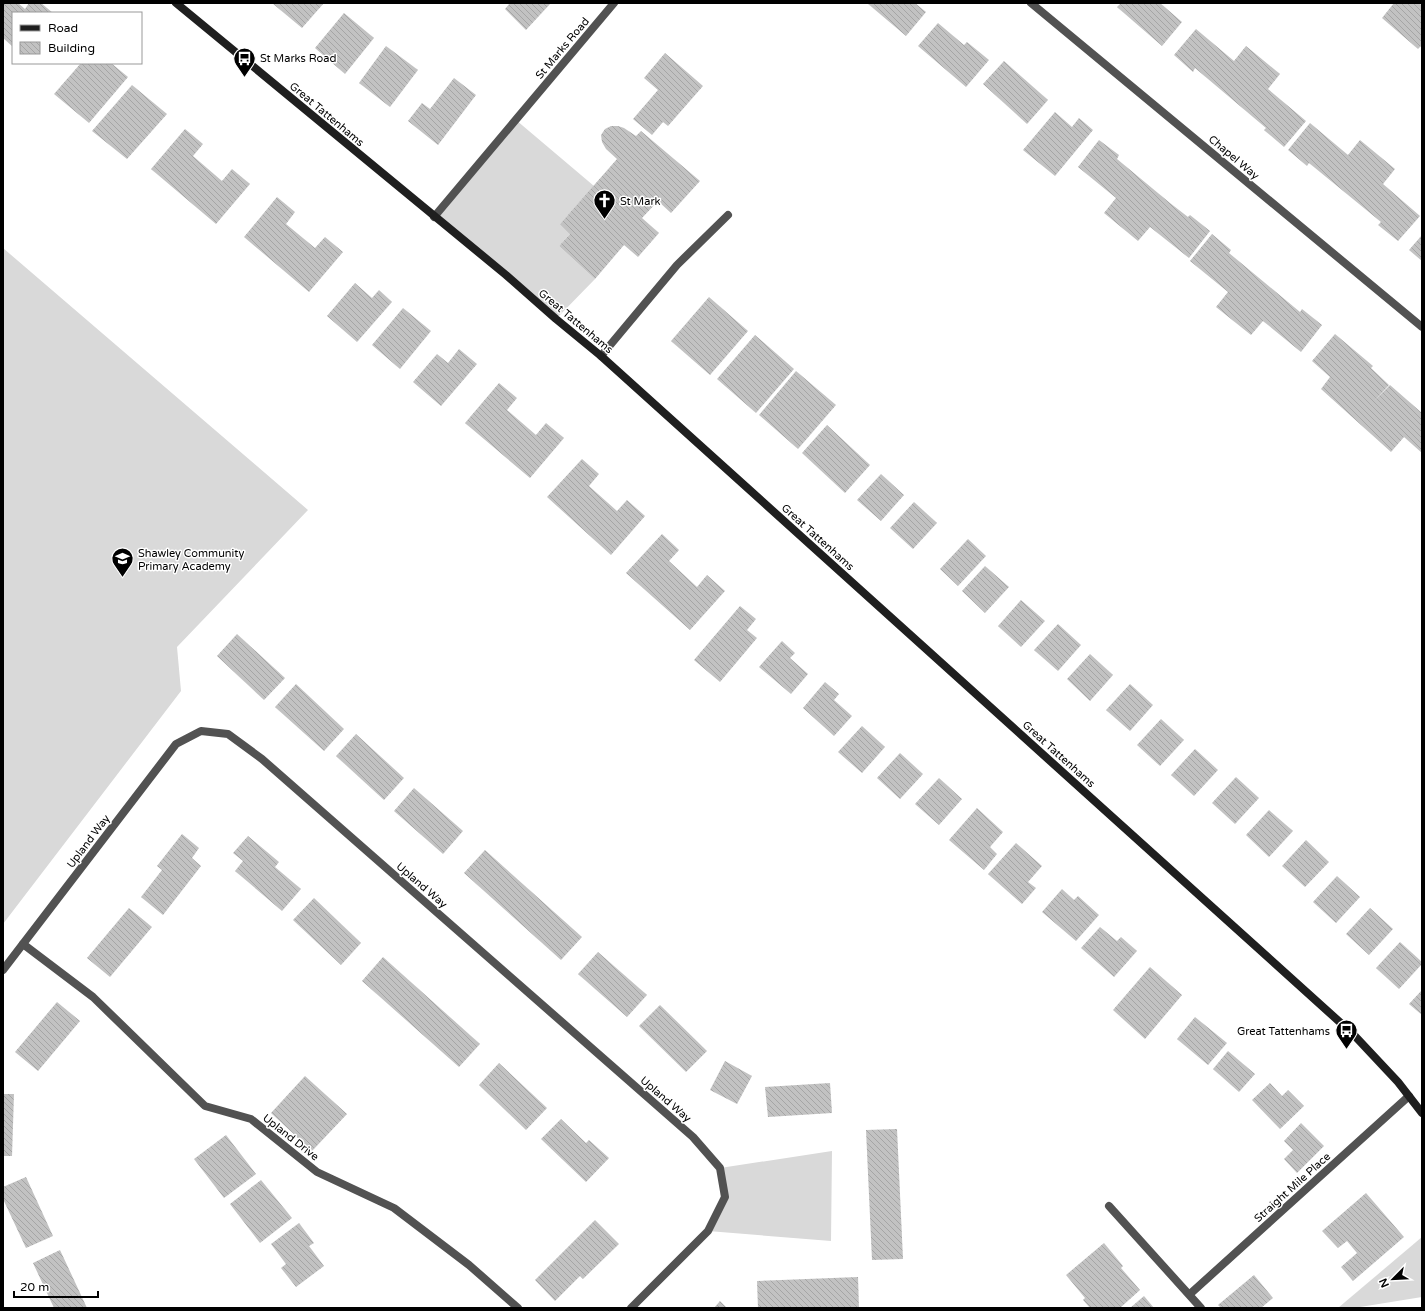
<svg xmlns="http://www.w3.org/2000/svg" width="1425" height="1311" viewBox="0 0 1425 1311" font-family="'Varela Round',sans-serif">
  <defs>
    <pattern id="building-back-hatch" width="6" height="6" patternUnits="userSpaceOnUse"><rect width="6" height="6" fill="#c2c2c2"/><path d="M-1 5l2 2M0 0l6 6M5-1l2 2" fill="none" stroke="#a5a5a5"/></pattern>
  </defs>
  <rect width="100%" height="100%" fill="#fff"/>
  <!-- grass -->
  <g fill="#d9d9d9">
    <path d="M516,120l78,66 -34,38 10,10 -11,12 36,33 -39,40 -122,-102z"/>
    <path d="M3,248l305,262 -131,137 4,44 -178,233z"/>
    <path d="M832,1151l-1,90 -123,-10 17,-34 -5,-29z"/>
    <path d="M1422,1237v60l-68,11h-16z"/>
  </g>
  <!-- building -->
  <g fill="url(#building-back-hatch)">
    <path d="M3,3h15l7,6 4,-6h12l12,10h-40v34l-10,-9z"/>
    <path d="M272,3h52l-22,25z"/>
    <path d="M510,3h41l-25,27 -21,-21z"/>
    <path d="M867,3h48l11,9 -20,24z"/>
    <path d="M1121,3h39l22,19 -20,24 -45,-39z"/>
    <path d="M1394,3h25l3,3v39l-4,4 -36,-31z"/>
    <path d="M344,13l30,25 -29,36 -30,-26z"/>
    <path d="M938,23l26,22 3,-3 22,18 -23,27 -48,-41z"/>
    <path d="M1196,29l38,32 12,-15 34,28 -12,15 38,32 -22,26 -20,-17 2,-2 -71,-60 -2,4 -19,-17z"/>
    <path d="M386,46l32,24 -28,37 -31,-24z"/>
    <path d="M665,53l38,33 -35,40 -5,-4 -11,13 -19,-16 25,-29 -14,-12z"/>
    <path d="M1004,61l44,39 -21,24 -44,-40z"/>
    <path d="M81,63h30l17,14 -39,46 -35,-29z"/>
    <path d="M454,78l22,17 -38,50 -30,-24 14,-18 8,6z"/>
    <path d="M132,85l35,29 -40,45 -35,-28z"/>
    <path d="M1055,112l17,15 7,-9 14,12 -38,46 -32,-26z"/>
    <path d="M1310,123l38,32 12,-15 35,29 -12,15 37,32 -22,25 -20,-16 3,-3 -72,-59 -2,3 -19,-16z"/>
    <path d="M611,126h7l6,2 12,8 5,-5 59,50 -29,32 -13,-12 -16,17 17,15 -21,24 -14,-12 -29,34 -36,-33 11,-12 -10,-10 57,-65 -11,-10 -4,-7 -1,-7 4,-6z"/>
    <path d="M185,129l18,15 -10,12 29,25 10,-12 18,15 -34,40 -65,-55z"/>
    <path d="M1099,140l20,15 -2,4 53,44 18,14 2,-2 20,16 -21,27 -39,-31 -12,14 -34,-28 12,-15 -38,-31z"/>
    <path d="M277,197l18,15 -9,12 29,24 10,-11 18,15 -34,40 -65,-55z"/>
    <path d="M1212,234l19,16 -2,3 71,59 2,-3 20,16 -21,27 -38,-31 -12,14 -35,-28 12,-15 -38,-31z"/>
    <path d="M1422,235v26l-13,-11z"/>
    <path d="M355,283l17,15 7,-8 13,12 -35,40 -30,-26z"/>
    <path d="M709,297l39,34 -38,44 -39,-34z"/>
    <path d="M403,308l28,23 -31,38 -28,-24z"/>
    <path d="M1335,334l38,32 -2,2 18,17 -14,15 15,-15 32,28v40l-18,-16 -13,15 -70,-63 9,-12 -18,-16z"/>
    <path d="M755,335l39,34 -38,44 -39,-34z"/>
    <path d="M459,349l18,15 -36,42 -28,-24 24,-28 11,9z"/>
    <path d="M796,371l40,34 -38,44 -39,-34z"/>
    <path d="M499,383l18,15 -10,12 29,25 10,-12 18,15 -34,40 -65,-55z"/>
    <path d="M827,425l43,40 -25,28 -43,-40z"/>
    <path d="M582,459l17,15 -10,12 28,25 10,-11 18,16 -34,39 -64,-58z"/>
    <path d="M881,474l23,21 -23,26 -24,-21z"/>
    <path d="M914,502l23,21 -24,26 -23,-21z"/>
    <path d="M662,534l17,16 -10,11 28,26 10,-12 18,16 -35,39 -64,-57z"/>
    <path d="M968,539l18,17 -28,30 -18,-17z"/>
    <path d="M985,566l24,21 -24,26 -23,-22z"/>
    <path d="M1021,600l24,21 -24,26 -23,-21z"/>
    <path d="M740,606l16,13 -9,11 10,8 -37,44 -26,-22z"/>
    <path d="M1058,624l23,21 -23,26 -24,-21z"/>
    <path d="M237,634l48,44 -21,22 -47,-44z"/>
    <path d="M782,641l13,12 -5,5 18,16 -17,20 -32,-27z"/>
    <path d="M1090,654l23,21 -23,26 -23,-22z"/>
    <path d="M825,682l14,12 -5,6 18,16 -18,20 -31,-28z"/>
    <path d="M296,684l48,45 -20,22 -49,-44z"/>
    <path d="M1130,684l23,21 -23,26 -24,-21z"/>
    <path d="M1161,719l23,21 -24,26 -23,-21z"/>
    <path d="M862,726l23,21 -23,26 -24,-21z"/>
    <path d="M356,734l48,44 -20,22 -48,-44z"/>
    <path d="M1195,749l23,21 -24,26 -23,-21z"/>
    <path d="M900,753l23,21 -23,25 -23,-21z"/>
    <path d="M1236,777l23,21 -24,26 -23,-21z"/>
    <path d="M939,778l23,21 -23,26 -24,-21z"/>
    <path d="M414,788l49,43 -20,23 -49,-43z"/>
    <path d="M977,808l26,24 -13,15 7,7 -13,16 -35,-30z"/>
    <path d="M1269,810l24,21 -24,26 -23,-22z"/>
    <path d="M182,834l17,14 -7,10 9,8 -38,49 -22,-18 21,-27 -5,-4z"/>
    <path d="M248,836l31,26 -4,5 26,22 -19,22 -47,-40 8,-10 -10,-8z"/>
    <path d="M1306,840l23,22 -24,25 -23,-21z"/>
    <path d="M1016,843l26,23 -14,16 8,6 -14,16 -34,-30z"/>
    <path d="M485,850l97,87 -21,23 -97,-87z"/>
    <path d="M1337,876l23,21 -24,26 -23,-21z"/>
    <path d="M1062,889l12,11 4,-4 21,19 -23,26 -34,-29z"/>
    <path d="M314,898l47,45 -20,22 -48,-45z"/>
    <path d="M129,908l23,19 -42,50 -23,-19z"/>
    <path d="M1370,908l23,21 -24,26 -23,-21z"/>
    <path d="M1100,927l17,14 4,-4 16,14 -23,26 -33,-29z"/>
    <path d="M1400,942l22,20v2l-23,25 -23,-21z"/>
    <path d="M598,952l49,43 -20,22 -49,-43z"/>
    <path d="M383,957l97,87 -21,23 -97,-86z"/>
    <path d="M1150,967l32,28 -37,44 -32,-29z"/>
    <path d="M1422,990v25l-13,-11z"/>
    <path d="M57,1002l23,19 -42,50 -23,-19z"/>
    <path d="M660,1005l47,46 -21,21 -47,-46z"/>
    <path d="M1195,1017l32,26 -19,22 -31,-26z"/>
    <path d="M1228,1051l27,23 -16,18 -26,-23z"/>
    <path d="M725,1061l27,15 -15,28 -27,-14z"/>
    <path d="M499,1063l48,45 -21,22 -47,-45z"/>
    <path d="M305,1076l42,38 -35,37 -41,-38z"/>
    <path d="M830,1083l2,30 -64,4 -3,-30z"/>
    <path d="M1270,1083l12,13 6,-6 16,16 -24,23 -28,-29z"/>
    <path d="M3,1094h11l-2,62h-9z"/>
    <path d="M561,1119l25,24 3,-3 20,18 -23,24 -45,-43z"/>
    <path d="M1301,1123l23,23 -27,27 -13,-14 9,-9 -9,-9z"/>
    <path d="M897,1129l6,130 -31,1 -6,-130z"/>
    <path d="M226,1135l30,39 -32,24 -30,-39z"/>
    <path d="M26,1177l27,59 -27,12 -23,-49v-12z"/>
    <path d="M261,1180l31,38 -32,25 -30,-39z"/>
    <path d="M1366,1193l38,44 -51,44 -12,-14 16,-14 -10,-12 -9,7 -16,-17z"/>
    <path d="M595,1220l24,24 -36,35 -3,-3 -25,25 -20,-21z"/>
    <path d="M299,1223l15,20 -5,3 15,20 -28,21 -15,-19 5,-4 -15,-20z"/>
    <path d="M1104,1243l19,23 -2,2 19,22 -20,18h-30l-7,-8 2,-2 -19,-23z"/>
    <path d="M60,1250l14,30 13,28h-33l-21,-45z"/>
    <path d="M1254,1275l19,23 -12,10h-40l-3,-3z"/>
    <path d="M858,1277l1,31h-101l-1,-27z"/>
    <path d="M1144,1296l10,12h-24z"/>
    <path d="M720,1301l7,7h-13z"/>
  </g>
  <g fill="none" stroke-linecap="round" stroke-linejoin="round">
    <!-- lane -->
    <path stroke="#525252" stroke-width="8" d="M601,356l76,-91 51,-50"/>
    <!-- street -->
    <g stroke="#525252" stroke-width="8">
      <path d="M1031,3l391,324"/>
      <path d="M434,217l180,-214"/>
      <path d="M23,944l70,53 112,109 46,13 66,53 77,36 75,57 49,43"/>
      <path d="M3,970l173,-226 25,-13 27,3 34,25 431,378 27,31 5,29 -17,34 -77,77"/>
      <path d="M1109,1206l92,102"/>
      <path d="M1190,1294l219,-198"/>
    </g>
    <!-- secondary -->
    <path stroke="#1f1f1f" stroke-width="8" d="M176,3l330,272 50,44 45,37 752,678 45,48 24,31"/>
  </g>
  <!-- icons -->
  <defs>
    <symbol id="bus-pin" viewBox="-11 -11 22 30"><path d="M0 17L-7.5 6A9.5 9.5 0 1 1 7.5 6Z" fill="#000" stroke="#fff"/><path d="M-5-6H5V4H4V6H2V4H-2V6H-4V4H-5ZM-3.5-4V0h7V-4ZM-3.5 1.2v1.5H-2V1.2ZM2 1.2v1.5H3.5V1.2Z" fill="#fff"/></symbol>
    <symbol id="church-pin" viewBox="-11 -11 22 30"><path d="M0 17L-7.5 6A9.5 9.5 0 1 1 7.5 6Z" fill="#000" stroke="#fff"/><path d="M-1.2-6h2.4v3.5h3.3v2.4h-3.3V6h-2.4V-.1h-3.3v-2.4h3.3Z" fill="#fff"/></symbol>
    <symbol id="school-pin" viewBox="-11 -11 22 30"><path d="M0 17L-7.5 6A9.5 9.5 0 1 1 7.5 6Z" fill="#000" stroke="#fff"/><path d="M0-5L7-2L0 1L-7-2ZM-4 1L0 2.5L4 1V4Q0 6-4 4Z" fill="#fff"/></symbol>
  </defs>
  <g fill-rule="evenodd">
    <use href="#bus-pin" x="232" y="46" width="25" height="34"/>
    <use href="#church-pin" x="592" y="188" width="25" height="34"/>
    <use href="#school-pin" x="110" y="546" width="25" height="34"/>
    <use href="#bus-pin" x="1334" y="1018" width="25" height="34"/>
  </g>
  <g text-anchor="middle" stroke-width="3" stroke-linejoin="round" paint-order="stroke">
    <!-- street labels -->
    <g font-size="11" fill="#000" stroke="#fff">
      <text transform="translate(562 48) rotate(-50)" y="4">St Marks Road</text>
      <text transform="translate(327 114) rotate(40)" y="4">Great Tattenhams</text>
      <text transform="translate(1234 157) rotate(40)" y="4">Chapel Way</text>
      <text transform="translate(576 321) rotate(40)" y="4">Great Tattenhams</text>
      <text transform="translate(818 537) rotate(42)" y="4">Great Tattenhams</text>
      <text transform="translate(1059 754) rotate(42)" y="4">Great Tattenhams</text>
      <text transform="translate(88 841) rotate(-53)" y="4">Upland Way</text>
      <text transform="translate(422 885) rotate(41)" y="4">Upland Way</text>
      <text transform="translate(666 1099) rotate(41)" y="4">Upland Way</text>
      <text transform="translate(291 1137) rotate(38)" y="4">Upland Drive</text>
      <text transform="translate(1292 1187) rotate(-42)" y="4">Straight Mile Place</text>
    </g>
    <!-- poi labels -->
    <g font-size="11" fill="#000" stroke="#fff" text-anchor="start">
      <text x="260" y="62">St Marks Road</text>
      <text x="620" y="205">St Mark</text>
      <text x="138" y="557">Shawley Community<tspan x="138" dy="13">Primary Academy</tspan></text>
      <text x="1330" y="1035" text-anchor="end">Great Tattenhams</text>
    </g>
  </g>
  <!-- border -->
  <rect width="1425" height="1311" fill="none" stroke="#000000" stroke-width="8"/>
  <!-- legend -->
  <rect x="12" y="12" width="130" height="52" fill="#ffffff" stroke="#999999"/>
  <rect x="20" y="25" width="20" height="6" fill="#1f1f1f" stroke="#999999"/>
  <text x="48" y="32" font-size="12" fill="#000000">Road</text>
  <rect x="20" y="42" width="20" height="12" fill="url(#building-back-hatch)" stroke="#999999"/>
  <text x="48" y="52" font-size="12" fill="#000000">Building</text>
  <!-- north arrow -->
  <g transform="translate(1393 1279) rotate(246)" stroke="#ffffff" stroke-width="3" paint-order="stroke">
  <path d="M0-3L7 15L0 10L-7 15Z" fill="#000000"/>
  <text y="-6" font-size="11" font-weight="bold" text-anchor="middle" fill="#000000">N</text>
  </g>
  <!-- scale -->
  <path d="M14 1291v6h84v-6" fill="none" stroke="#000000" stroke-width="2"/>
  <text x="20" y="1291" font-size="12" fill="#000000" stroke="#ffffff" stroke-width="3" paint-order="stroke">20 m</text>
</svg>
